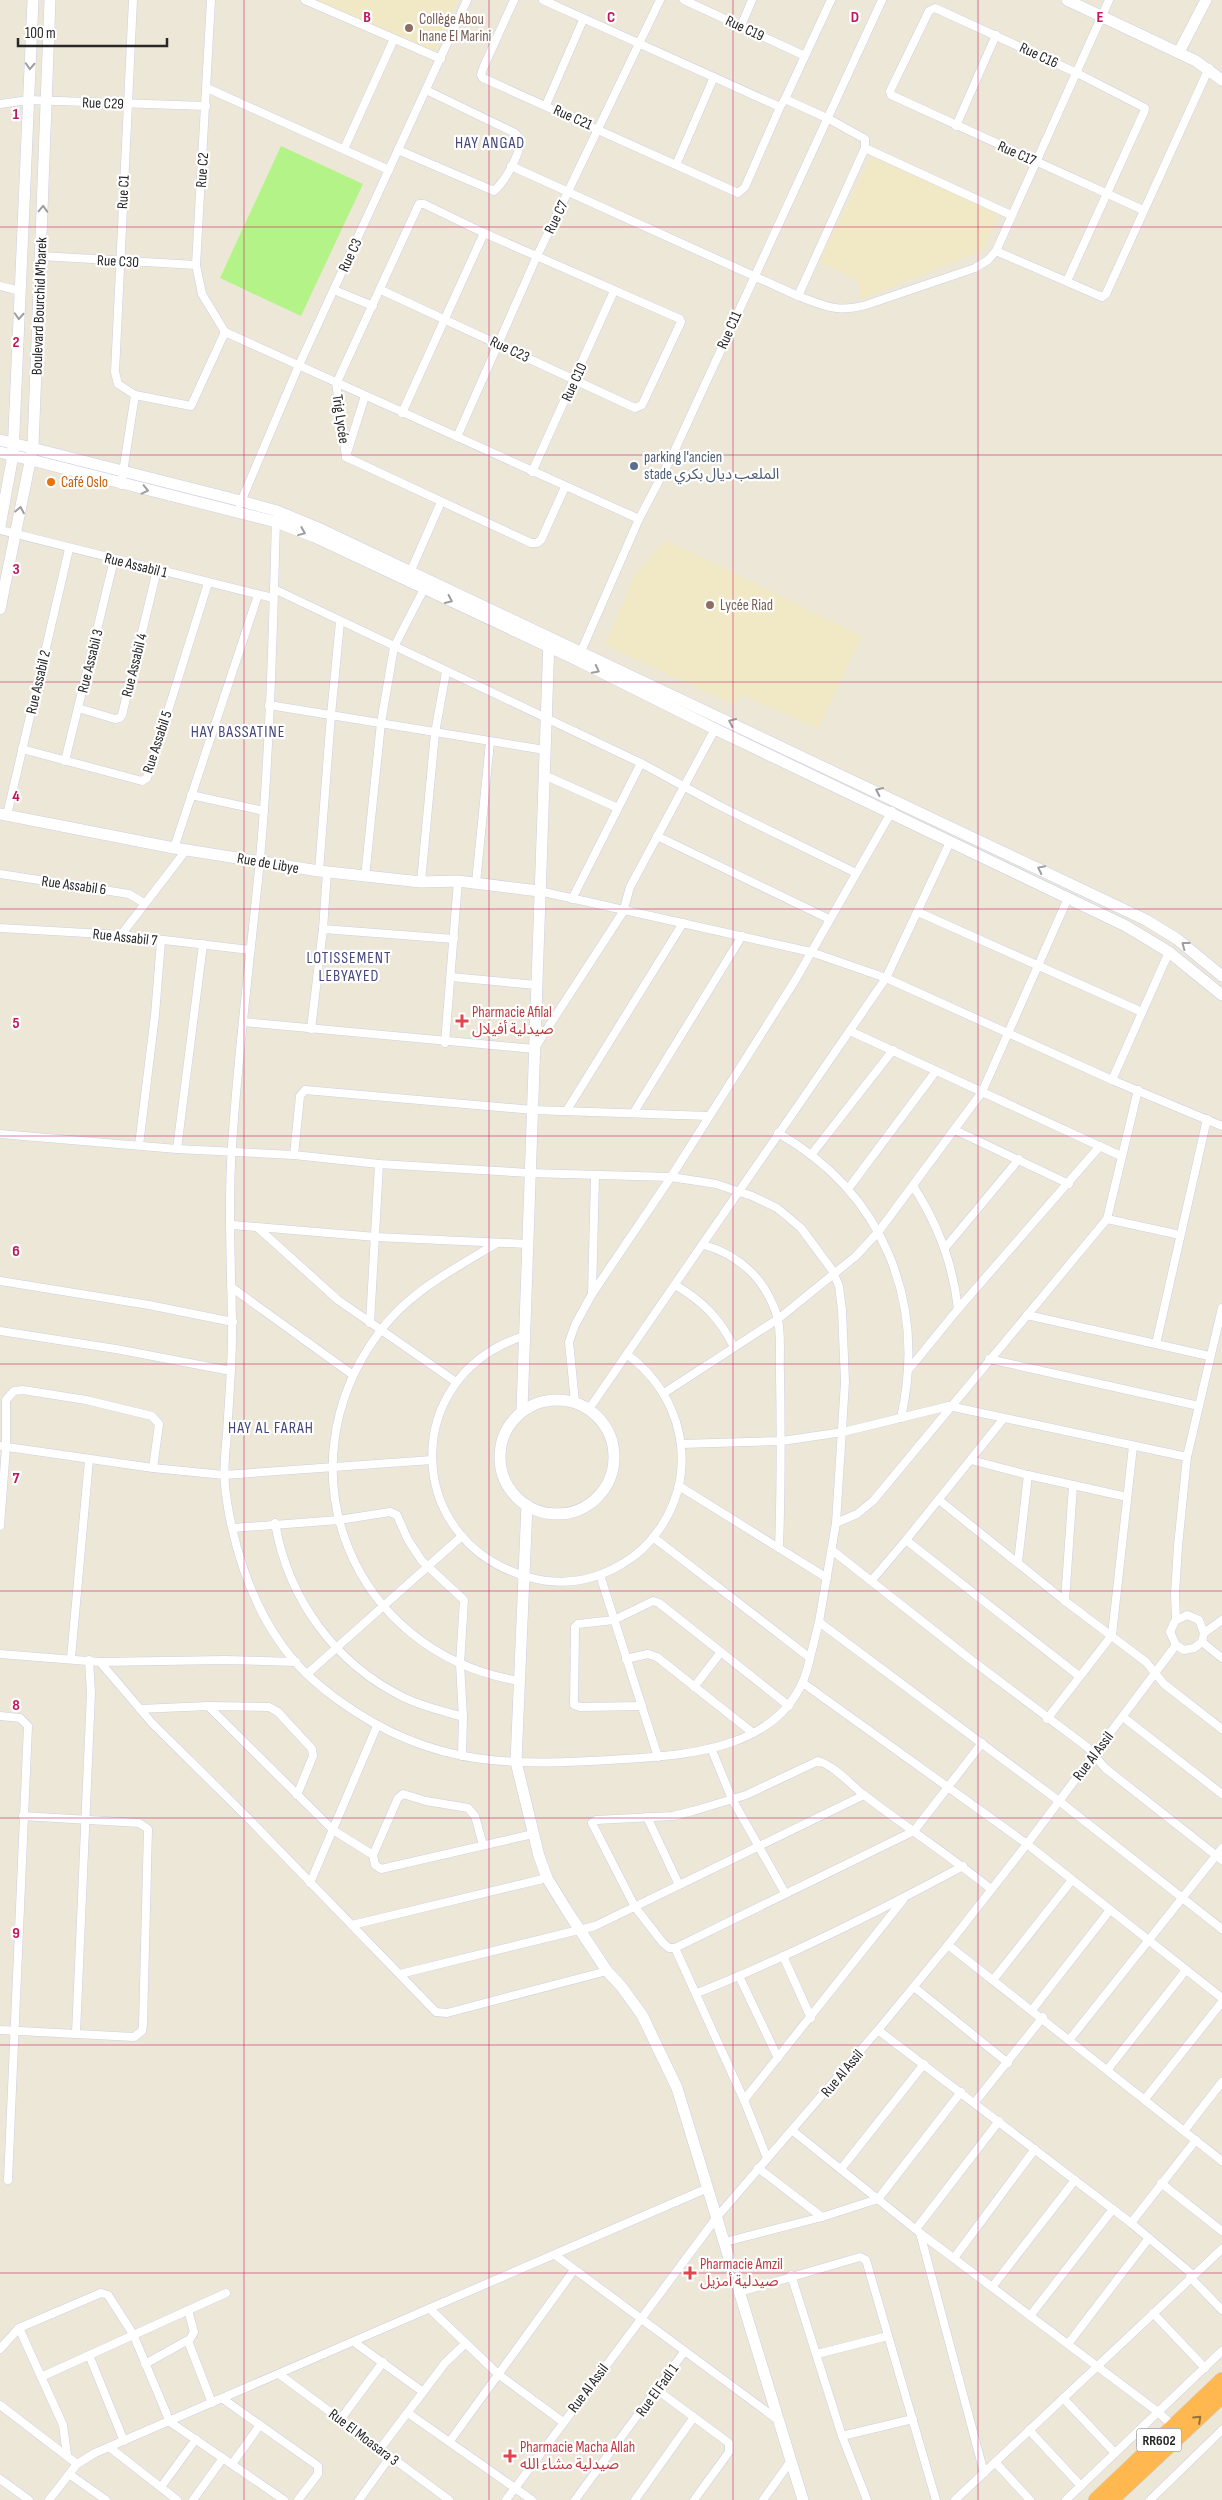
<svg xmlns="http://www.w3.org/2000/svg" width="1222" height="2500" viewBox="0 0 1222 2500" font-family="'Sofia Sans Condensed','Noto Sans Arabic',sans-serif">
  <rect width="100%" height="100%" fill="#ede7d8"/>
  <!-- education -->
  <g fill="#f1e9c5">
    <path d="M310,0h148l-25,56z"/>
    <path d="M871,157l128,56 -16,37 -122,50 -3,-19 -39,-20z"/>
    <path d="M666,540l196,96 -44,93 -78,-35 -5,11 -130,-60 30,-71z"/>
  </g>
  <!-- pitch -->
  <path fill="#b4f387" d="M281,146l82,38 -62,132 -81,-38z"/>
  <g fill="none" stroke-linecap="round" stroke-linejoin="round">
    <defs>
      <g id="street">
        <path d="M133,0l-18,372 3,12 17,11 56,11 34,-74"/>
        <path d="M211,0l-15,265 6,29 23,38"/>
        <path d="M305,0l136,59"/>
        <path d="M514,0l-30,66 -3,9 2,3 255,115 7,-6 35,-80"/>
        <path d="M543,0l237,107 5,-8 44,20 36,20v9l-67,148"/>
        <path d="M684,0l121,56"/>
        <path d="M741,26l11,-26"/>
        <path d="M207,88l182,82"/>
        <path d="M785,99l46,-99"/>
        <path d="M0,104l28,-4 178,6"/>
        <path d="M546,105l37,-85"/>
        <path d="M956,126l40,-91"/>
        <path d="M865,148l146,67"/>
        <path d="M344,149l50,-110"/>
        <path d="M398,150l96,41c11,-10 24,-33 26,-48 1,-4 -2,-7 -5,-10l-89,-43"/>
        <path d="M676,165l38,-88"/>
        <path d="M511,166l287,130c27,10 39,17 68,9l109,-37 13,-8 8,-9 106,46 4,-3 103,-226"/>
        <path d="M996,251l113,-251"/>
        <path d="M41,256l155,9"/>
        <path d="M1067,281l77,-169 1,-4 -68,-35 -142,-65 -6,3 -39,80 1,4 252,115"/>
        <path d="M0,286l20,5"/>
        <path d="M334,290l39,16"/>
        <path d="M225,332l414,187"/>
        <path d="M336,382l10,75"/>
        <path d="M337,382l82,-178h5l60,29 196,86 1,3 -39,83 -7,3 -254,-118"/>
        <path d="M402,413l82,-180"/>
        <path d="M457,437l80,-181 123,-256"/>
        <path d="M347,453l18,-57"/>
        <path d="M346,457l185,86h6l4,-3 24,-53"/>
        <path d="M532,472l82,-181"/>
        <path d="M121,485l14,-90"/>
        <path d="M240,504l59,-139 168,-365"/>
        <path d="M0,530l273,68"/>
        <path d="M409,575l32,-73"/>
        <path d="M274,589l367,174 79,43 136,67"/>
        <path d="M579,656l60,-137 34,-65 209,-454"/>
        <path d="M269,705l276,45"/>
        <path d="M78,708l37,11 5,-1 2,-3 35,-145"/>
        <path d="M22,749l120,32 5,-3 61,-195"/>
        <path d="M65,761l49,-201"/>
        <path d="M544,775l74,33"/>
        <path d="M191,795l73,16"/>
        <path d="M7,815l62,-266"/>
        <path d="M657,836l172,83"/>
        <path d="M174,848l84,-253"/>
        <path d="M319,871l12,-156 9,-93"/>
        <path d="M0,874l129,20 15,9"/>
        <path d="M365,877l16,-154 13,-76 32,-62"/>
        <path d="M421,882l14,-149 11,-61"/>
        <path d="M476,883l14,-141"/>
        <path d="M539,891l272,61 75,26 226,102 110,46"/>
        <path d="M572,899l69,-136"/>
        <path d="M918,912l224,100"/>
        <path d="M0,928l121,7 129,15"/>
        <path d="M323,929l131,10"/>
        <path d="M121,935l66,-86"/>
        <path d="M451,977l85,8"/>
        <path d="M244,1022l290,27 89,-137 7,-25 85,-158"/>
        <path d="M311,1029l12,-100 4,-57"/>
        <path d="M850,1031l271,125"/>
        <path d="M445,1043l13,-162"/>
        <path d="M1112,1080l57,-128"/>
        <path d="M567,1110l116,-187"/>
        <path d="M634,1112l108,-176"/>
        <path d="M955,1130l114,54"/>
        <path d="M778,1133c105,60 149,168 123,285"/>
        <path d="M0,1134l177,15 117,6 85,9 150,9 142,4 45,7 36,12 25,12 24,20 31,42 7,16 3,24 3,72 -9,141 -17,99 -12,48c-23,77 -114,85 -182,89 -110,7 -191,10 -284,-57 -23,-16 -46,-37 -62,-61 -29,-42 -46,-96 -53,-146 -3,-21 -1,-41 1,-61 2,-38 6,-76 5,-114 -1,-58 -4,-117 0,-174 6,-96 19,-192 28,-287 10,-113 13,-227 16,-340"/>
        <path d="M139,1145l16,-130 6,-74"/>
        <path d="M177,1149l26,-205"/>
        <path d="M294,1155l6,-59 5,-6 228,20 176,6"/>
        <path d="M811,1155l82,-105"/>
        <path d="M913,1186c25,38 40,78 45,123"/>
        <path d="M848,1189l88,-118"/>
        <path d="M1107,1219l73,16"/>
        <path d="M232,1225l144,12 151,7"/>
        <path d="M257,1227l81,73 118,82"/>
        <path d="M497,1243c-43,26 -89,49 -119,91 -100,136 -26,319 141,347"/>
        <path d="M704,1245c36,10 62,35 73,71 5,16 2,39 3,57 1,58 1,116 -1,175"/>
        <path d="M945,1248l74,-89"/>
        <path d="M0,1281l149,24 84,17"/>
        <path d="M675,1285c28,16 45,34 59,62"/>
        <path d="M231,1287l122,88"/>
        <path d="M592,1294l3,-118"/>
        <path d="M1027,1315l182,41"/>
        <path d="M370,1323l9,-159"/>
        <path d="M0,1331l116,18 115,22"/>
        <path d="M524,1336c-125,40 -121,206 4,241 32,9 64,5 94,-13 30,-17 52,-50 58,-84 8,-50 -13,-95 -52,-125"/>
        <path d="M1156,1344l51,-225"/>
        <path d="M989,1359l210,47"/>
        <path d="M910,1368l48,-59 142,-163"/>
        <path d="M664,1393l114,-74 78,-63 23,-25 103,-139 86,-194"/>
        <path d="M575,1402l-6,-60 6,-17 17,-31 79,-117 125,-198 96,-168"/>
        <path d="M589,1409l297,-431 64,-136"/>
        <path d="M681,1444l101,-3 61,-9 106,-26 238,51"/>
        <path d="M0,1446l153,22 71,7 208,-15"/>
        <path d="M971,1460l57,15 99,22"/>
        <path d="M679,1486l148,92"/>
        <path d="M939,1500l126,101 81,61 18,22 58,45"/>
        <path d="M275,1523c13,76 60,141 130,175 19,9 38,13 58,19"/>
        <path d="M836,1523l21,-9 16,-13 234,-282 31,-129"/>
        <path d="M0,1526l6,-79v-47l8,-9 9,-1 63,10 66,16 7,8 -6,44"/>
        <path d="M233,1528l106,-8 51,-8 7,3 11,25 14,21 42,39 -4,64 3,53 -1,39"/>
        <path d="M653,1537l157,121"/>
        <path d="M906,1540l173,136"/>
        <path d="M833,1551l137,108 117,88 18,21 117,92"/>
        <path d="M1018,1562l10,-87"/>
        <path d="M600,1575l58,182"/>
        <path d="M872,1580l34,-40 98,-122"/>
        <path d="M1065,1601l8,-115"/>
        <path d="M1176,1619l-1,-25 3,-48 9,-89 35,-149"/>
        <path d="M819,1622l240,179 163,128"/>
        <path d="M1204,1633l-5,-13 -12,-5 -12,6 -5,11 6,13 8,5 10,-2 8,-6 2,-9 18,-13"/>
        <path d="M1202,1642l20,16"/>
        <path d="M0,1654l100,8 125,-2 71,2"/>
        <path d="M71,1658l18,-198"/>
        <path d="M626,1659l22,-5 9,3 96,76"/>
        <path d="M100,1662l52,61 98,97 186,192 11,1 160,-42"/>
        <path d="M307,1674l155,-138"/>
        <path d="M803,1683l224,161 195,154"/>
        <path d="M694,1687l27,-35"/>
        <path d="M208,1706l125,124 40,25"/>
        <path d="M642,1706l-62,1 -6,-2 1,-78 3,-3 36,-4 39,-19 6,2 130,103"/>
        <path d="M140,1709l68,-3 61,1 9,5 34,37 1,7 -16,39"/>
        <path d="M0,1716l20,2 8,8 -20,454"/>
        <path d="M1123,1717l99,77"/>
        <path d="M1047,1719l65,-84 21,-189"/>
        <path d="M982,1743l-68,88 -239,117h-6l-6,-5 -28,-36 -43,-84 4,-3 77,-4 20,-5 53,-16 72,-34c17,5 33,24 46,34 42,32 86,61 127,94"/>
        <path d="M711,1748l21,51 53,94"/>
        <path d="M647,1817l32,68"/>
        <path d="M483,1845l-8,-29 -7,-8 -42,-7 -23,-7 -5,4 -25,57 2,10 6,4 152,-35"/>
        <path d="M310,1883l67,-157"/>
        <path d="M352,1925l195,-47"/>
        <path d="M948,1945l274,216"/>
        <path d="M675,1948l69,152 23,58"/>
        <path d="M783,1956l28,62"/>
        <path d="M400,1974l195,-48 269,-131"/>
        <path d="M739,1976l39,82"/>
        <path d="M993,1980l79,-100"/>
        <path d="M914,1987l94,76"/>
        <path d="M697,1993c91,-36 179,-80 266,-127"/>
        <path d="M1032,2010l78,-100"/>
        <path d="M0,2030l134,7 8,-6 1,-6 5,-196 -9,-6 -116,-7"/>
        <path d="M878,2030l253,193 62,52"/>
        <path d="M76,2033l15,-340 -2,-33"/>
        <path d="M1070,2039l152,-191"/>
        <path d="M1108,2069l78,-99"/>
        <path d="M1145,2099l77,-97"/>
        <path d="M744,2100l159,-200"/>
        <path d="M975,2102l68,-85"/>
        <path d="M793,2131l127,102 238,179 16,15"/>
        <path d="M1184,2131l38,-49"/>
        <path d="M758,2168l64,49"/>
        <path d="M841,2169l83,-105"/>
        <path d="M1161,2183l61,48"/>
        <path d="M1131,2223l65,-83"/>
        <path d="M916,2229l83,-108"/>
        <path d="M920,2233l64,240"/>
        <path d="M725,2242l97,-25 56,-18 83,-107"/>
        <path d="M555,2255l223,165"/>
        <path d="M954,2258l81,-109"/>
        <path d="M791,2275l51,161 25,64"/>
        <path d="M1190,2277l32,33"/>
        <path d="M992,2287l83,-107"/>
        <path d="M740,2292l120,-35 6,3 70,240"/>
        <path d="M430,2309l68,65 65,48"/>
        <path d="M1153,2313l52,55"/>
        <path d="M1030,2316l83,-107"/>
        <path d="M19,2328l44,97 4,30"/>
        <path d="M188,2341l24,62"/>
        <path d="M354,2342l69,50"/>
        <path d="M1068,2344l81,-106"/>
        <path d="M0,2349l19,-21 82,-35 7,2 25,39 37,88 114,78"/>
        <path d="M817,2354l71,-18"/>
        <path d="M89,2355l35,86"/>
        <path d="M145,2364l45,-25 4,-7 -6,-22"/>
        <path d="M279,2374l170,126"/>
        <path d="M41,2377l185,-84"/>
        <path d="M657,2390l72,53v9l-35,48"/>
        <path d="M1063,2398l52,55"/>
        <path d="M223,2399l95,67v8l-20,26"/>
        <path d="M0,2405l77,59"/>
        <path d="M408,2413l124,87"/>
        <path d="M340,2420l43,-58"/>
        <path d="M1029,2430l52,56"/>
        <path d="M842,2436l71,-17"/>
        <path d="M450,2441l124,-171"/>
        <path d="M109,2447l68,53"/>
        <path d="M380,2449l65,-86 20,-19"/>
        <path d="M995,2462l35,38"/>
        <path d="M232,2464l28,-39"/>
        <path d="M69,2474l37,26"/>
        <path d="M0,2479l29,21"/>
        <path d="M161,2487l35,-48"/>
        <path d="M49,2500l28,-36 18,-11 613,-265"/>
        <path d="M193,2500l30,-42"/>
        <path d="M359,2500l31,-43"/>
        <path d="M506,2500l211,-283 161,-187 70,-85 79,-101 149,-199"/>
        <path d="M575,2500l109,-148"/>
        <path d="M635,2500l59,-83"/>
        <path d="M763,2500l27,-38"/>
        <path d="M955,2500l267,-251"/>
        <path d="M1066,2500l156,-149"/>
        <path d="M1150,2500l72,-70"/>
      </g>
      <g id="secondary">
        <path d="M1067,0l129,61 26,19"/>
        <path d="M1179,52l27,-52"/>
        <path d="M0,440l241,61 36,10 41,17 828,392 31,19 45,37"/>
        <path d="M0,452l276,70 39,15 262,123 138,69 411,197 43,26 53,43"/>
        <path d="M0,526l13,-71 20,-455"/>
        <path d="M0,609l33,-162 17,-447"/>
        <path d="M0,814l174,34 145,23 102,11 37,-1 81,10"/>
        <circle cx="557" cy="1457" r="57"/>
        <path d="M522,1410l27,-770"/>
        <path d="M527,1505l-11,257 23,94 8,22 19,31 41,62 14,15 21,29 35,73 126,412"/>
      </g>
      <g id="highway">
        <path d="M1096,2500l126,-120"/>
        <path d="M1111,2500l111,-104"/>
      </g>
    </defs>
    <!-- street casing -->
    <use href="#street" stroke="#cdcee3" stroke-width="9"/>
    <!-- secondary casing -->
    <use href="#secondary" stroke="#cdcee3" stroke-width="12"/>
    <!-- highway casing -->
    <use href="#highway" stroke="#cbcbcb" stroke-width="16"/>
    <!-- street -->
    <use href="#street" stroke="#fff" stroke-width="8"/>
    <!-- secondary -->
    <use href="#secondary" stroke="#fff" stroke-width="11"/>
    <!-- highway -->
    <use href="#highway" stroke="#ffb850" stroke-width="15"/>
  </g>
  <!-- one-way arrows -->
  <defs><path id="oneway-chevron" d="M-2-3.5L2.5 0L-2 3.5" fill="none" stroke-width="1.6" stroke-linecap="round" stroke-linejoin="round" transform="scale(1.25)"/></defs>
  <g stroke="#9e9e9e">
    <use href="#oneway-chevron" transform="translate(30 66) rotate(93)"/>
    <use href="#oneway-chevron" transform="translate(43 209) rotate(-88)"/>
    <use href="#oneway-chevron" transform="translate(19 316) rotate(93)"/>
    <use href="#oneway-chevron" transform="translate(145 490) rotate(13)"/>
    <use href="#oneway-chevron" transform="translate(20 510) rotate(-79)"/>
    <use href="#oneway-chevron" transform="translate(302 532) rotate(22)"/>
    <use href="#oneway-chevron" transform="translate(449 600) rotate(25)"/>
    <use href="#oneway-chevron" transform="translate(596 670) rotate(27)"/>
    <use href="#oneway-chevron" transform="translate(732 722) rotate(-155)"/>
    <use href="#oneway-chevron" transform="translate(879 791) rotate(-155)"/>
    <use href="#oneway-chevron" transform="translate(1041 869) rotate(-154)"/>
    <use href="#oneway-chevron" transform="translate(1185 945) rotate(-143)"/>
  </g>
  <use stroke="#94703c" href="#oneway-chevron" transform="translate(1198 2419) rotate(-43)"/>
  <!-- grid -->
  <path fill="none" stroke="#c2185b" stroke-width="1" stroke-opacity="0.55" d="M244,0v2500M489,0v2500M733,0v2500M978,0v2500M0,227h1222M0,455h1222M0,682h1222M0,909h1222M0,1136h1222M0,1364h1222M0,1591h1222M0,1818h1222M0,2045h1222M0,2273h1222"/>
  <!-- markers -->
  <g fill="#8d6e63" stroke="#fff" stroke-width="2">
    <circle cx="409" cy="28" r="5"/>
    <circle cx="710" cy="605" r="5"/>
  </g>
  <circle fill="#5c6f8a" stroke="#fff" stroke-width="2" cx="634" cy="466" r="5"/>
  <circle fill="#e8710a" stroke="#fff" stroke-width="2" cx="51" cy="482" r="5"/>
  <g fill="#e0444e" stroke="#fff" stroke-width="2">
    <path d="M459.5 1013.5h5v5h5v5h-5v5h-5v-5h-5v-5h5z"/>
    <path d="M687.5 2265.5h5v5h5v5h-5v5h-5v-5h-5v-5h5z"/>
    <path d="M507.5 2448.5h5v5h5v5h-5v5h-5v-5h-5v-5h5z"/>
  </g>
  <g text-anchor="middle" stroke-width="4.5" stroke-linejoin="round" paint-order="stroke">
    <!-- shield labels -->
    <rect fill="#fff" stroke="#686868" stroke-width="1" x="1136.5" y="2428.5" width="45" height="23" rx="4"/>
    <g font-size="14" font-weight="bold" fill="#282828">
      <text x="1159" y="2445">RR602</text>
    </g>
    <!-- education labels -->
    <g font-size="15" fill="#785e54" stroke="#fff" text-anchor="start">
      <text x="419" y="24">Collège Abou<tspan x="419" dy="17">Inane El Marini</tspan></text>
      <text x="720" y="610">Lycée Riad</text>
    </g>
    <!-- street labels -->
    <g font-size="15" fill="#282828" stroke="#fff">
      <text transform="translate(745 28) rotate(25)" y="5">Rue C19</text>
      <text transform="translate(1039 55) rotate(25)" y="5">Rue C16</text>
      <text transform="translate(103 103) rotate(2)" y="5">Rue C29</text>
      <text transform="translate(573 117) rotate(24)" y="5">Rue C21</text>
      <text transform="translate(1017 153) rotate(24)" y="5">Rue C17</text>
      <text transform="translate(202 170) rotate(-86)" y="5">Rue C2</text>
      <text transform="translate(123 192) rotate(-87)" y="5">Rue C1</text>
      <text transform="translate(556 217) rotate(-64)" y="5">Rue C7</text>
      <text transform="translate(350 255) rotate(-65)" y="5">Rue C3</text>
      <text transform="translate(118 261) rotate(3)" y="5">Rue C30</text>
      <text transform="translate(39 306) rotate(-88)" y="5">Boulevard Bourchid M'barek</text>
      <text transform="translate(729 330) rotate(-66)" y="5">Rue C11</text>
      <text transform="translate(510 349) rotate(25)" y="5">Rue C23</text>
      <text transform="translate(574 382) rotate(-65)" y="5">Rue C10</text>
      <text transform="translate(341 419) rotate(82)" y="5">Trig Lycée</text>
      <text transform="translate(136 565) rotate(14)" y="5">Rue Assabil 1</text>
      <text transform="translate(90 661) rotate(-76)" y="5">Rue Assabil 3</text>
      <text transform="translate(134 665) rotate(-76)" y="5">Rue Assabil 4</text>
      <text transform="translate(38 682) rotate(-77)" y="5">Rue Assabil 2</text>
      <text transform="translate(157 742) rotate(-72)" y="5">Rue Assabil 5</text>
      <text transform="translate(268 863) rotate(10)" y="5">Rue de Libye</text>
      <text transform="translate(74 885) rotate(8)" y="5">Rue Assabil 6</text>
      <text transform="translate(125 937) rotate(6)" y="5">Rue Assabil 7</text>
      <text transform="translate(1093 1756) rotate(-53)" y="5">Rue Al Assil</text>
      <text transform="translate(842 2073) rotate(-50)" y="5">Rue Al Assil</text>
      <text transform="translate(588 2388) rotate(-53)" y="5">Rue Al Assil</text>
      <text transform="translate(657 2390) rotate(-54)" y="5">Rue El Fadl 1</text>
      <text transform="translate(364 2437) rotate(37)" y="5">Rue El Moasara 3</text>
    </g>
    <!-- service labels -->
    <g font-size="15" fill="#4e5e75" stroke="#fff" text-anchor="start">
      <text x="644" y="462">parking l'ancien<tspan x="644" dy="17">stade الملعب ديال بكري</tspan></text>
    </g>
    <!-- food labels -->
    <g font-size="15" fill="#c56008" stroke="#fff" text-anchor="start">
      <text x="61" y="487">Café Oslo</text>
    </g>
    <!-- health labels -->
    <g font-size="15" fill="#be3a42" stroke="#fff" text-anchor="start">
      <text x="472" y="1017">Pharmacie Afilal<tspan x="472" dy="17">صيدلية أفيلال</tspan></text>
      <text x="700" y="2269">Pharmacie Amzil<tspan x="700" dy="17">صيدلية أمزيل</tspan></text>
      <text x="520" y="2452">Pharmacie Macha Allah<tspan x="520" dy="17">صيدلية مشاء الله</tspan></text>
    </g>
    <!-- neighbourhood labels -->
    <g font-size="16" letter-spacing="1" fill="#44457e" stroke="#fff">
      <text x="490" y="148">HAY ANGAD</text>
      <text x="238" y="737">HAY BASSATINE</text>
      <text x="349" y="963">LOTISSEMENT<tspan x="349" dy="18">LEBYAYED</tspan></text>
      <text x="271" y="1433">HAY AL FARAH</text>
    </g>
  </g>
  <g font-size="16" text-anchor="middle" font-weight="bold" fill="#c2185b" stroke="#fff" stroke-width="4.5" stroke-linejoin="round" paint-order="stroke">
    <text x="367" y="22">B</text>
    <text x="611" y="22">C</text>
    <text x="855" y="22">D</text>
    <text x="1100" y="22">E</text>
    <text x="16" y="119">1</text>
    <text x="16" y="347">2</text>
    <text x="16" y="574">3</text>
    <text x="16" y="801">4</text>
    <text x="16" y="1028">5</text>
    <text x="16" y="1256">6</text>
    <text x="16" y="1483">7</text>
    <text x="16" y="1710">8</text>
    <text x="16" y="1938">9</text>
  </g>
  <!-- scale -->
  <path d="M18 38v8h149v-8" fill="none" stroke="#282828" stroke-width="2.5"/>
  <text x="25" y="38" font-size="15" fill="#282828" stroke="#ffffff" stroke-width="4" paint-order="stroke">100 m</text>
</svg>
